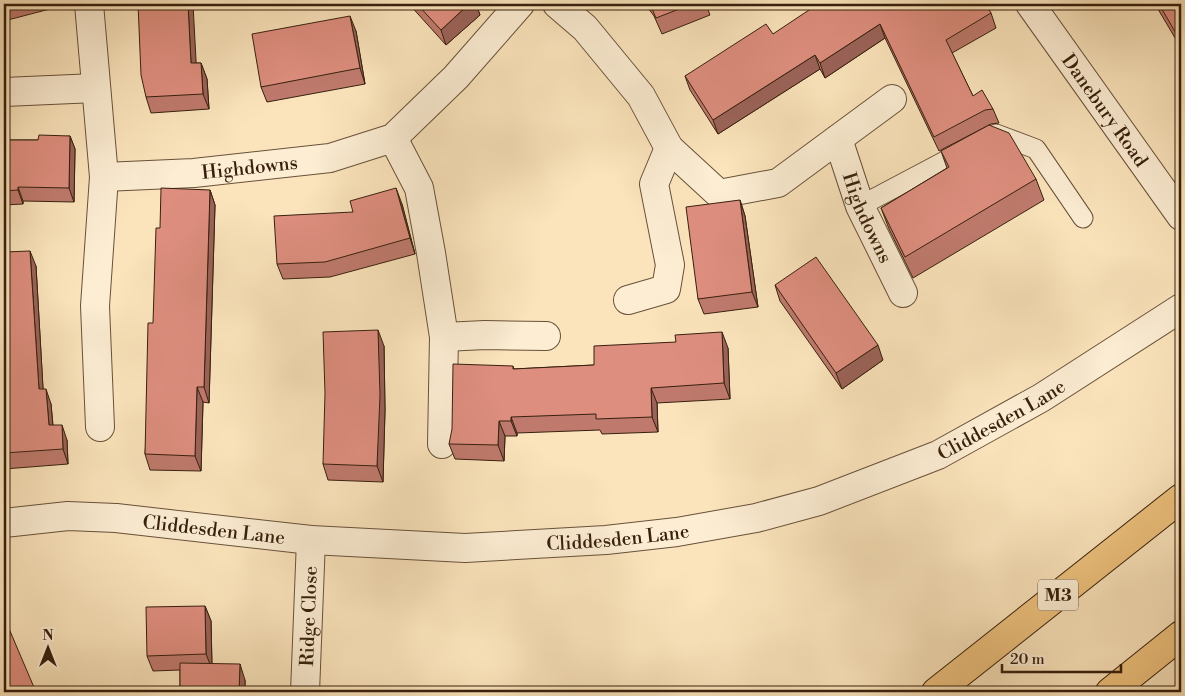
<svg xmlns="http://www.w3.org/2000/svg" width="1185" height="696" viewBox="0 0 1185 696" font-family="'Libre Bodoni',serif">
  <rect width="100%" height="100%" fill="#fbe4bc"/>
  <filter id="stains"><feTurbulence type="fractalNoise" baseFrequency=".004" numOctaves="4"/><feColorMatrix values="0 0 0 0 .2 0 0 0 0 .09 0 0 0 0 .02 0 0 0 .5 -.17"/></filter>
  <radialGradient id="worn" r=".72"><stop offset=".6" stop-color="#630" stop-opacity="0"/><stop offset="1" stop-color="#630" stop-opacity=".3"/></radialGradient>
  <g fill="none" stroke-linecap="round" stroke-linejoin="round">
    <defs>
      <path id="service" d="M860,206l136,-72 40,15 47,69"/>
      <g id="minor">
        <path d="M89,4l15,173 -9,129 5,121"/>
        <path d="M557,4l28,24 56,68 28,52 50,46 59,-11 114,-84"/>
        <path id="s1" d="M1030,4l151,212"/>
        <path d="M4,92l92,-4"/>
        <path d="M393,138l26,50 12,65 13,84 -2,107"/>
        <path id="s2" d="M838,139l22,67 43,87"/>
        <path id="s3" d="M104,177l90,-4 136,-15 63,-20 63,-61 64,-73"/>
        <path d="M628,300l38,-11 4,-24 -16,-81 15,-36"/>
        <path d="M444,337l41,-2 61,1"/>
        <path id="s4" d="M305,692l6,-152"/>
      </g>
      <g id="tertiary">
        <path id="s5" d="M4,523l64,-7 48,2 195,22 154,8 141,-8 71,-8 79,-14 63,-17 119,-46 103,-57 140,-90"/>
      </g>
      <g id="motorway">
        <path d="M936,692l245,-194"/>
        <path d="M1110,692l71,-57"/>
      </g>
    </defs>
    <!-- service casing -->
    <use href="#service" stroke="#68513a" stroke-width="21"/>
    <!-- minor casing -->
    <use href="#minor" stroke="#68513a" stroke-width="30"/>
    <!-- tertiary casing -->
    <use href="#tertiary" stroke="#68513a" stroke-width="30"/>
    <!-- motorway casing -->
    <use href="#motorway" stroke="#37200e" stroke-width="30"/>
    <!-- service -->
    <use href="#service" stroke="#fcedd3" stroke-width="19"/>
    <!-- minor -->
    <use href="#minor" stroke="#fcedd3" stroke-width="28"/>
    <!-- tertiary -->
    <use href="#tertiary" stroke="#fcedd3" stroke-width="28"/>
    <!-- motorway -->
    <use href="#motorway" stroke="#eec27e" stroke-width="28"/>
  </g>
  <!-- wall -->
  <g fill="#bf7a6d" stroke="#37200e">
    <path d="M4,4h65l-65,17z"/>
    <path d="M409,4h67l4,11 -34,30z"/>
    <path d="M645,4h61l4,11 -48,19 -8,-18z"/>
    <path d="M1155,4h26v44z"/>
    <path d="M991,13l5,15 -44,25 21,43 20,13 6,14 -8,1 -52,27 -54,-113 -60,40 -5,-9 -102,65 -28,-44 -5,-14 88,-42z"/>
    <path d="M356,31l9,53 -98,18 -6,-15z"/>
    <path d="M196,63h5l6,16 2,30 -58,4 -5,-16z"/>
    <path d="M70,136l5,13 -1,53 -51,-1v3l-19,1v-65h34z"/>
    <path d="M941,151l95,28 8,21 -131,78 -24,-49 -8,-21 66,-40z"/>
    <path d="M210,190l5,15 -6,198 -6,-1 -2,69 -51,-1 -5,-16 15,-226z"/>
    <path d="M740,200l5,16 13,91 -54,7 -6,-15z"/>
    <path d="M402,204l13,50 -85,23 -47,2 -6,-15 76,-52z"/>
    <path d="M4,252l32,14 7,123 8,15 2,21 14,15 1,24 -64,5z"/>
    <path d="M775,285l108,75 -41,29 -62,-88z"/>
    <path d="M384,346l1,64 -2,72 -55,-2 -5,-16z"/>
    <path d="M728,348l2,51 -73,4 1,29 -56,2 -2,-4 -83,3v3h-12l-1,25 -49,-2 -6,-15 64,-78 1,3 80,-4z"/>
    <path d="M205,606l6,15 1,43 33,16v12h-65v-22l-27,1 -6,-15z"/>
  </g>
  <!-- shaded-wall -->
  <g fill="#9b6359" stroke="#37200e">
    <path d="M188,4h5l4,75 -6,-16z"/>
    <path d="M469,4h7l4,11 -34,30 -5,-15z"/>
    <path d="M350,16l6,15 9,53 -5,-16z"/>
    <path d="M880,24l5,14 -60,40 -5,-15z"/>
    <path d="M815,55l5,14 -102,65 -5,-14z"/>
    <path d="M201,63l6,16 2,30 -6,-15z"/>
    <path d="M70,136l5,13 -1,53 -5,-14z"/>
    <path d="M18,187l5,14v3l-5,-14z"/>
    <path d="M396,188l6,16 13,50 -5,-16z"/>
    <path d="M210,190l5,15 -6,198 -5,-16z"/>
    <path d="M740,200l5,16 13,91 -6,-15z"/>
    <path d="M30,251l6,15 8,139 -5,-16z"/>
    <path d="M378,330l6,16 1,64 -2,72 -6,-16z"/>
    <path d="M722,332l6,16 2,51 -6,-16z"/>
    <path d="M878,345l5,15 -41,29 -6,-16z"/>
    <path d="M197,387l6,15 -2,69 -6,-15z"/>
    <path d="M651,388l6,15 1,29 -6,-15z"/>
    <path d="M46,389l5,15 3,36 -5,-15z"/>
    <path d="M511,417l6,16v3l-6,-15z"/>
    <path d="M499,421l6,15 -1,25 -6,-16z"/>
    <path d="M62,425l5,15 1,24 -5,-15z"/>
    <path d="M205,606l6,15 1,48 -6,-15z"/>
    <path d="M240,664l5,16v12h-6z"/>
  </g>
  <!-- building -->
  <g fill="#de8e7f" stroke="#37200e">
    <path d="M138,4h50l3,59h10l2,31 -57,3 -5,-22z"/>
    <path d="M417,4h52l-28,26z"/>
    <path d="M650,4h42l-36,14z"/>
    <path d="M818,4h168l5,9 -45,27 27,56 9,-6 11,19 -8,1 -51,27 -54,-113 -60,39 -5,-8 -102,65 -28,-44 81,-52 7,10z"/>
    <path d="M1159,4h22v38z"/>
    <path d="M350,16l10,52 -99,19 -9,-53z"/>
    <path d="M989,125l20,8 27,46 -131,78 -24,-49 68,-41 -8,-16z"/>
    <path d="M39,135l31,1 -1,52 -51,-1v3l-14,1v-51h34z"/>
    <path d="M161,188l49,2 -6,197h-7l-2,69 -50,-2 3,-131h5l3,-95h4z"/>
    <path d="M396,188l14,50 -85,24 -48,2 -3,-48 79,-4 -3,-11z"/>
    <path d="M740,200l12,92 -54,7 -12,-92z"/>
    <path d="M30,251l9,138h7l3,36h13l1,24 -59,4v-201z"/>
    <path d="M816,257l62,88 -42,28 -61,-88z"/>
    <path d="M378,330l2,65 -3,71 -54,-2 2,-71 -2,-61z"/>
    <path d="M722,332l2,51 -73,5 1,29 -56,2v-5l-85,3v4h-12l-1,24 -49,-1 3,-15 1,-65 60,2v3l81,-4v-19l82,-4 -1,-7z"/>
    <path d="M205,606l1,48 -59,2 -1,-49z"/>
    <path d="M4,617l32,75h-32z"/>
    <path d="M180,663l60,1 -1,28h-59z"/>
  </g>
  <g text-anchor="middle" stroke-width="4.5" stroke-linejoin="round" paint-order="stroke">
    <!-- shield labels -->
    <rect fill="#fcedd3" stroke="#725e49" stroke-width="1" x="1038" y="579.5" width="40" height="31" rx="4"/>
    <g font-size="18" font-weight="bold" fill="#37200e">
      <text x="1058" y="601">M3</text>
    </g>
    <!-- street labels -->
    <g font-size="19" fill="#37200e" stroke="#fcedd3">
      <text dy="7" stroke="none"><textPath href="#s1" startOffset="130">Danebury Road</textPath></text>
      <text dy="7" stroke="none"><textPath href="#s3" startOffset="146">Highdowns</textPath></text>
      <text dy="7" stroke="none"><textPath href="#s2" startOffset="84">Highdowns</textPath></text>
      <text dy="7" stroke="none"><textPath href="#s5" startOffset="1021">Cliddesden Lane</textPath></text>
      <text dy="7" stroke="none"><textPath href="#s5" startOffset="211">Cliddesden Lane</textPath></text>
      <text dy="7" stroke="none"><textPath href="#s5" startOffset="616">Cliddesden Lane</textPath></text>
      <text dy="7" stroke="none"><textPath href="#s4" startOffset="76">Ridge Close</textPath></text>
    </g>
  </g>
  <!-- margin -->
  <rect width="1185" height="696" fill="none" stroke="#fbe4bc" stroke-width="20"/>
  <rect x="5" y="5" width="1175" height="686" fill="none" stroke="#37200e" stroke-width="2.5"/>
  <rect x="10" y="10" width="1165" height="676" fill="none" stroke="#37200e"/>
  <!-- north arrow -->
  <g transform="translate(48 648)" stroke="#fcedd3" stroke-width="4" paint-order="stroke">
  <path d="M0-4L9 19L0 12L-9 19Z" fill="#37200e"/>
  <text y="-8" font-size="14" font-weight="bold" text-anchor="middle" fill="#37200e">N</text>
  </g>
  <!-- scale -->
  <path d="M1002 664v8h119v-8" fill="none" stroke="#37200e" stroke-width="2.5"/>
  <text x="1010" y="664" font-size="15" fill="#37200e" stroke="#fcedd3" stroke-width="4" paint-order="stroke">20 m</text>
  <rect width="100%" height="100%" filter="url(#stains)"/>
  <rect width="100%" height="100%" fill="url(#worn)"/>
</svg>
